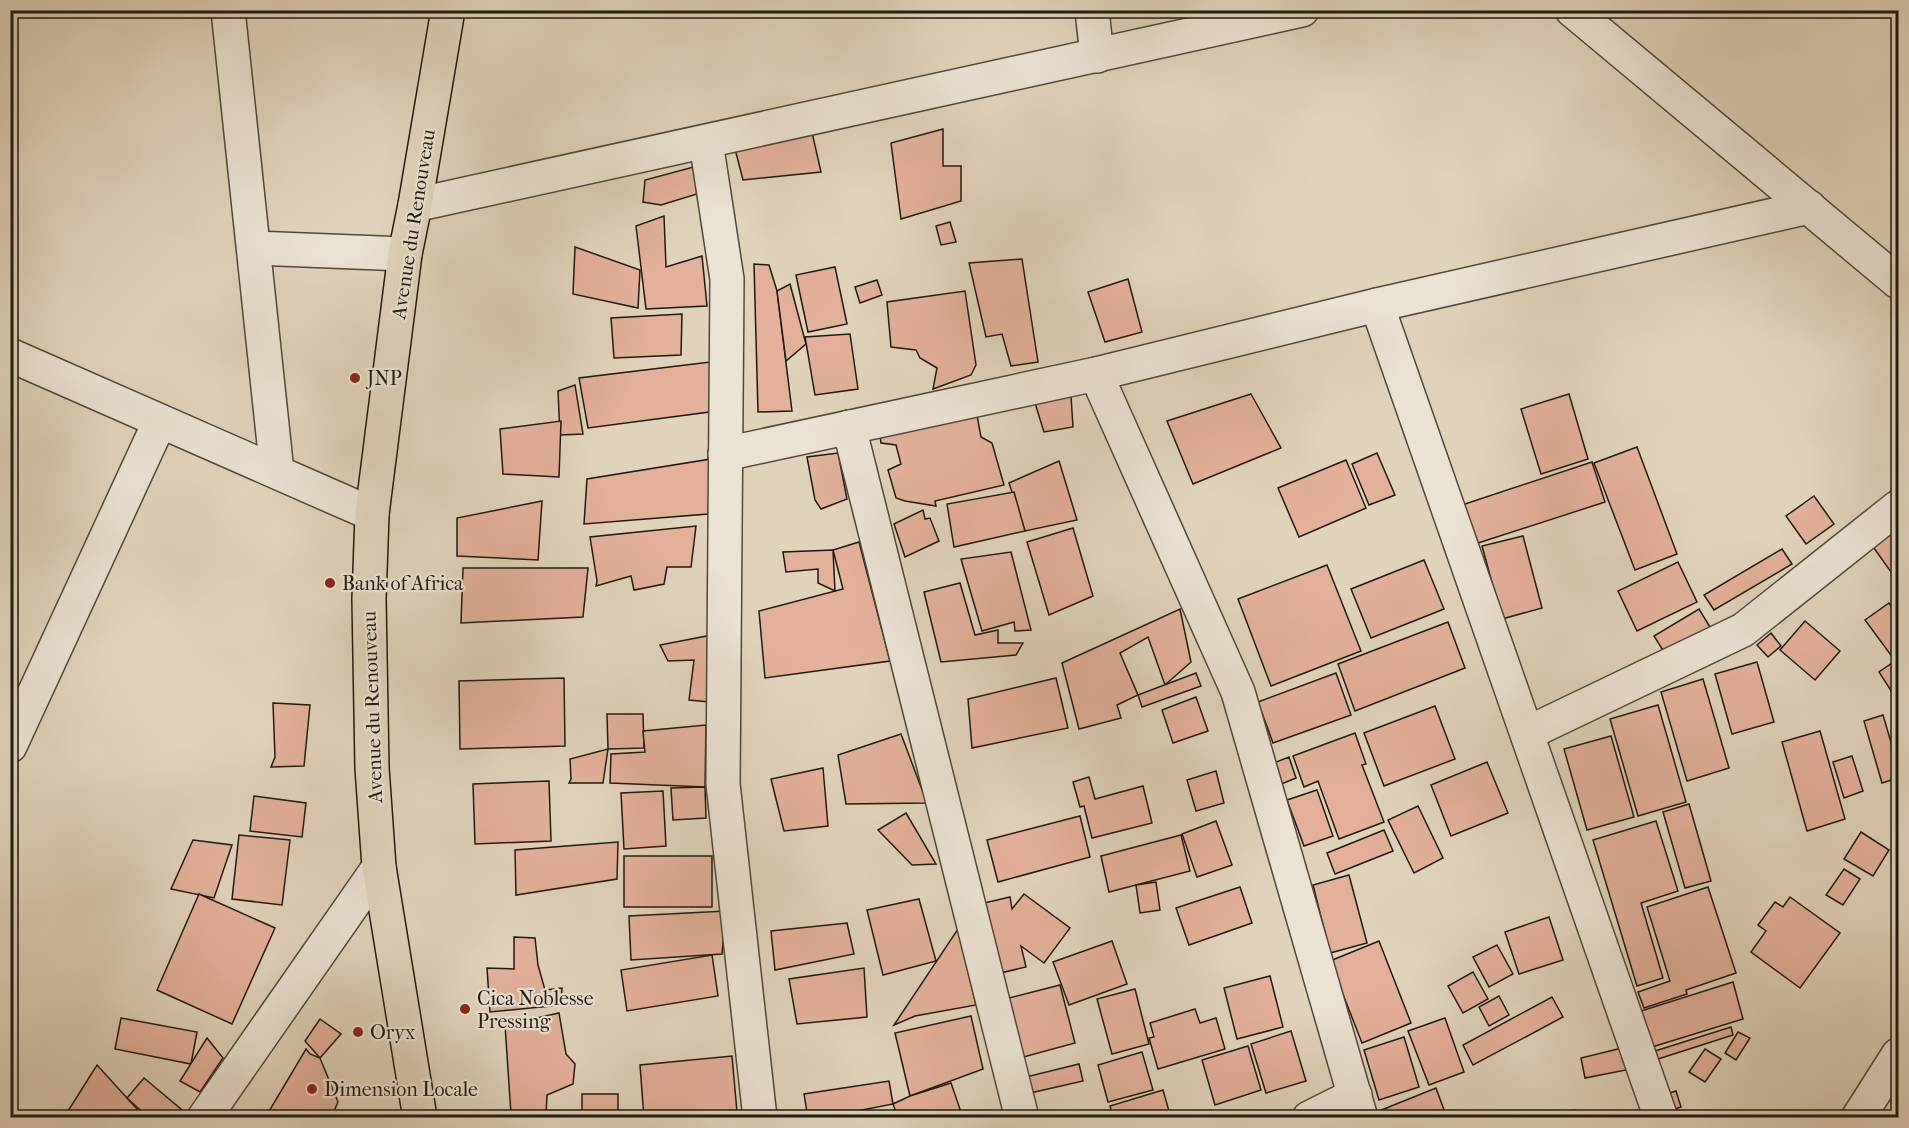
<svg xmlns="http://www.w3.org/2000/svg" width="1909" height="1128" viewBox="0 0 1909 1128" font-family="'IM FELL French Canon',serif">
  <rect width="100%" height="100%" fill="#e1d3ba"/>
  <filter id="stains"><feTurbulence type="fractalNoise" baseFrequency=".00333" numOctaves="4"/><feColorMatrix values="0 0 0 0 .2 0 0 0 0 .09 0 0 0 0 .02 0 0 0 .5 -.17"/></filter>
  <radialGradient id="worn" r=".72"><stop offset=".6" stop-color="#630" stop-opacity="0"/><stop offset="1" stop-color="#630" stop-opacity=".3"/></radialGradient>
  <!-- building -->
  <g fill="#e3b19a" stroke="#21190f" stroke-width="1.5">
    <path d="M809,119l12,53 -78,8 -8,-31z"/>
    <path d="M943,129v37h18v35l-60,18 -10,-76z"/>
    <path d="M701,165l-4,29 -36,11 -18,-3 2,-22z"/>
    <path d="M664,216l2,51 36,-11 5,50 -61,3 -10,-83z"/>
    <path d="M950,222l6,20 -15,3 -5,-19z"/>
    <path d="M575,247l65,23 -2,38 -65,-14z"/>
    <path d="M1022,259l16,103 -27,4 -9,-32 -16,3 -17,-74z"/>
    <path d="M754,264l15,1 8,26 15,120 -34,1z"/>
    <path d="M835,267l12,57 -39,8 -12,-57z"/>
    <path d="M1128,279l14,53 -37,10 -17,-50z"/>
    <path d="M877,280l5,15 -22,8 -5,-16z"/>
    <path d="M790,284l16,60 -20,17 -9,-70z"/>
    <path d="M965,291l11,74 -5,10 -38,14 4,-21 -17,-10 -4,-8 -25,-3 -4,-45z"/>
    <path d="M682,314l-1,41 -67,3 -3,-40z"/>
    <path d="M850,334l8,55 -43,6 -10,-58z"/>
    <path d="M710,362l7,49 -129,17 -9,-50z"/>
    <path d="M575,385l8,49 -23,1 -2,-44z"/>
    <path d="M1251,394l30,54 -88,36 -26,-63z"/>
    <path d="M1569,394l19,65 -47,15 -20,-65z"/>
    <path d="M1071,396l2,31 -29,5 -9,-29z"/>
    <path d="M976,410l5,27 11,6 12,42 -69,16 1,5 -31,-5 -9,-3 -8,-28 13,-6 -5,-19 -15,-2 -3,-22z"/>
    <path d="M561,421l-2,56 -56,-3 -3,-45z"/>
    <path d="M1637,447l40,107 -42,16 -41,-107z"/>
    <path d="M838,453l9,46 -26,10 -6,-9 -8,-43z"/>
    <path d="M1377,453l18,42 -26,10 -17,-41z"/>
    <path d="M711,459l-3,55 -124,10 3,-45z"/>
    <path d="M1346,460l20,48 -67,29 -21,-49z"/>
    <path d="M1059,461l18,59 -52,11 -16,-48z"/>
    <path d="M1592,462l13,40 -130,42 -13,-39z"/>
    <path d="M1014,492l11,39 -71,16 -7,-43z"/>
    <path d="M1814,496l20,28 -28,20 -20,-28z"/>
    <path d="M542,501l-4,59 -81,-4v-38z"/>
    <path d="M923,510l2,9 5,-1 9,23 -34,16 -11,-33z"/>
    <path d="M1898,524v58l-29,-41z"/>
    <path d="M696,526l-5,41h-24l-3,17 -30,6 -3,-14 -35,10 1,-5 -7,-44z"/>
    <path d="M1073,528l20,68 -44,19 -22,-73z"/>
    <path d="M1523,536l19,72 -40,11 -20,-73z"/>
    <path d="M859,542l31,119 -125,17 -6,-67 84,-22 -10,-39z"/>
    <path d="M1782,549l10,15 -78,46 -10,-15z"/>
    <path d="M833,550l2,41 -17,-8v-14l-32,3 -3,-20z"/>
    <path d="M1011,552l20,78 -16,1 -1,-9 -32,9 -21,-72z"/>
    <path d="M1424,560l20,49 -73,29 -20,-49z"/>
    <path d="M1678,562l19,40 -60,29 -19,-40z"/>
    <path d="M1327,565l34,86 -90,35 -33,-87z"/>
    <path d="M463,568h125l-5,49 -122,6z"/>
    <path d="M960,583l15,52 23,-5v13h25l-7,12 -75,7 -17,-70z"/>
    <path d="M1889,603l9,14v37l-5,4 -28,-38z"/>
    <path d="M1180,609l11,53 -26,23 -17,-48 -28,16 18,42 -21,10 4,13 -42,11 -17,-66z"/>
    <path d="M1699,609l14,23 -44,28 -15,-24z"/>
    <path d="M1805,621l35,30 -25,29 -35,-30z"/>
    <path d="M1448,622l17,46 -110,43 -17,-47z"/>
    <path d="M1771,633l10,13 -13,11 -11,-12z"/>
    <path d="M712,635l8,68 -31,-3 5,-40 -26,1 -8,-16z"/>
    <path d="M1757,662l17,60 -42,12 -17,-60z"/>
    <path d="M1892,663l6,10 -1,27 -18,-28z"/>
    <path d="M1196,673l5,13 -59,21 -4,-12z"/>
    <path d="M1336,673l15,42 -78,28 -15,-41z"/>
    <path d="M564,678l1,68 -105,3 -1,-68z"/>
    <path d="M1056,678l12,50 -96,20 -4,-49z"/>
    <path d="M1703,679l26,89 -42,13 -26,-89z"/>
    <path d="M1196,697l12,34 -35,12 -11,-33z"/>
    <path d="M273,703l37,2 -6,61 -33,1 4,-10z"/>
    <path d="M1658,705l28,97 -48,14 -28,-97z"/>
    <path d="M1435,706l20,53 -71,27 -20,-53z"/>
    <path d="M607,714h36l1,34 -36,1z"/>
    <path d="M1883,715l15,51v12l-16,5 -18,-62z"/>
    <path d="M706,725l-1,62 -95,-4 1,-29 34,-2 -2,-21z"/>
    <path d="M1820,731l25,88 -38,12 -25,-89z"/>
    <path d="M1355,733l11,31 -4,1 22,57 -45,17 -21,-58 -14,6 -11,-31z"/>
    <path d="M901,734l26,69 -81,1 -8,-49z"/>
    <path d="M1611,736l23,81 -47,13 -23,-81z"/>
    <path d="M608,749l-5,34h-34l2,-4 -1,-20z"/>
    <path d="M1852,756l11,35 -19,7 -11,-36z"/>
    <path d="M1289,757l7,21 -22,9 -8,-21z"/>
    <path d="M1487,762l21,51 -57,23 -20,-51z"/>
    <path d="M823,768l5,58 -44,5 -13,-52z"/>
    <path d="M1216,771l8,32 -28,8 -9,-31z"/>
    <path d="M1089,777l6,22 48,-13 9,37 -60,15 -8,-32 -4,1 -7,-25z"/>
    <path d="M549,781l2,60 -76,3 -2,-60z"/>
    <path d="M705,787l1,31 -33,2 -2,-32z"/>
    <path d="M1317,790l16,46 -29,10 -17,-46z"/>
    <path d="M663,791l3,55 -42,3 -3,-56z"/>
    <path d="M254,796l52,7 -4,34 -52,-6z"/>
    <path d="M1689,804l22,77 -26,7 -22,-76z"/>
    <path d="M1418,806l25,52 -29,15 -26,-53z"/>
    <path d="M906,813l30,51 -24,1 -34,-35z"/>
    <path d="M1080,816l10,41 -92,25 -11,-42z"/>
    <path d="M1216,821l16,44 -35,12 -15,-43z"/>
    <path d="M1656,821l22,70 -37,12 22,75 -26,8 -44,-146z"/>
    <path d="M1384,830l9,21 -58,23 -8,-21z"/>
    <path d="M1861,832l28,18 -16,26 -29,-17z"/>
    <path d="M239,835l51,5 -8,65 -50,-6z"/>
    <path d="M1181,835l9,36 -81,21 -8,-36z"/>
    <path d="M193,840l39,5 -18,53 -43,-9z"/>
    <path d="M618,842l-1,37 -101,16 -1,-45z"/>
    <rect x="624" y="856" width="88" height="51"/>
    <path d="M1844,869l16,10 -17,26 -17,-10z"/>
    <path d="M1349,875l18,68 -37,10 -17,-68z"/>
    <path d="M1156,882l4,28 -20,3 -4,-28z"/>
    <path d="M1240,887l12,36 -63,22 -13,-37z"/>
    <path d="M1708,887l28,86 -50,17 1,4 -43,14 -6,-16 32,-11 -23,-74z"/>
    <path d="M199,894l76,34 -43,96 -75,-34z"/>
    <path d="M1024,894l46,34 -26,35 -23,-17 5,21 -30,7 -16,-70 30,-7 2,12z"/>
    <path d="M1790,897l50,36 -40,55 -49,-36 15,-21 -8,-6 17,-23 8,5z"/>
    <path d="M919,899l17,62 -53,14 -16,-65z"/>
    <path d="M726,911l-4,43 -91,6 -2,-44z"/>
    <path d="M1549,917l14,43 -44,14 -14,-42z"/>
    <path d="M847,923l7,31 -79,16 -4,-39z"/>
    <path d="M958,929l18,76 -61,11 -21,9z"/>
    <path d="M514,937l21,1 3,27 7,25 17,-2 -1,17 -71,7 -3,-44 27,1z"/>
    <path d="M1112,941l15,43 -58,21 -16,-43z"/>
    <path d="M1379,941l32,82 -49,20 -32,-82z"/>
    <path d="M1497,945l16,29 -24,13 -16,-30z"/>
    <path d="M712,955l6,41 -91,15 -6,-41z"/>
    <path d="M864,968l3,49 -70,7 -8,-45z"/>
    <path d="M1473,972l15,27 -25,14 -15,-27z"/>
    <path d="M1270,976l13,51 -46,12 -13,-51z"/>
    <path d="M1733,982l10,37 -91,28 -11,-36z"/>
    <path d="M1060,985l15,58 -59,16 -15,-59z"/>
    <path d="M1135,989l14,55 -37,10 -15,-55z"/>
    <path d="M1499,996l10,19 -20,11 -10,-19z"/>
    <path d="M1552,997l11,20 -90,48 -10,-20z"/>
    <path d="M1195,1009l5,14 16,-5 9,31 -67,20 -9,-31 5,-1 -4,-14z"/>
    <path d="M559,1013l7,41 9,10 -2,20 -26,11 -1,21 -35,-2 -6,-89z"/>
    <path d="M971,1016l12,53 -73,27 -15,-63z"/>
    <path d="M121,1018l76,14 -6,32 -76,-15z"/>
    <path d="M1445,1018l19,54 -35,13 -21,-54z"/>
    <path d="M320,1019l21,15 -21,24 -15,-17z"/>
    <path d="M1731,1027l2,8 -75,24 -3,-8z"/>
    <path d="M1291,1031l15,50 -40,12 -15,-49z"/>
    <path d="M1738,1032l12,6 -14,22 -11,-7z"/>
    <path d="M1404,1037l15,50 -40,13 -15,-50z"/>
    <path d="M207,1038l16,20 -23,34 -20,-11z"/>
    <path d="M1248,1046l13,44 -46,15 -13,-45z"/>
    <path d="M1622,1048l4,22 -41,8 -4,-20z"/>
    <path d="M306,1049l4,5 10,4 18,44 -7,16h-66z"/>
    <path d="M1705,1049l16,10 -16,23 -16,-10z"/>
    <path d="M1142,1052l11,38 -45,12 -10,-37z"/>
    <path d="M732,1056l5,56 -52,6h-41l-4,-53z"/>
    <path d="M1079,1064l4,17 -53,12 -4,-16z"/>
    <path d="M97,1065l40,44 -7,9h-56l-6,-7z"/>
    <path d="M144,1078l44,37 -2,3h-37l-22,-20z"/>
    <path d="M889,1081l4,23 -72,14h-13l-4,-24z"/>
    <path d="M951,1083l11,32 -8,3h-56l-5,-14 17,-8z"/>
    <path d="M1436,1088l11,30h-77l-1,-3z"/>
    <path d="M1163,1090l8,28h-58l-3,-12z"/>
    <path d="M1676,1091l5,16 -19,6 -5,-16z"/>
    <rect x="582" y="1094" width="36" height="23"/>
    <path d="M10,1109l28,9h-28z"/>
    <path d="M1575,1110l3,8h-20z"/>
  </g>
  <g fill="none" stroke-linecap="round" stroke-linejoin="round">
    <defs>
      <g id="minor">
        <path d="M228,10l49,462"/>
        <path d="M1092,10l5,46"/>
        <path d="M1572,10l326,272"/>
        <path d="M706,142l21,137 -4,505 37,334"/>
        <path d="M415,205l887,-195"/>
        <path d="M254,248l151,6"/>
        <path d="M1377,305l284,813"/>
        <path d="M10,355l362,159"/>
        <path d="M1096,374l142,318 123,426"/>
        <path d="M849,427l173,691"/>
        <path d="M725,454l371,-80 281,-69 432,-98"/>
        <path d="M1528,733l215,-103 155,-123"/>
        <path d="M10,746l150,-325"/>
        <path d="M204,1118l175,-251"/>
        <path d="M1309,1118l46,-23"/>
        <path d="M1858,1118l40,-63"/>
      </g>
      <path id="major" d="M420,1118l-41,-251 -7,-99 -3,-169 3,-85 33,-260 10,-49 33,-195"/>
    </defs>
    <!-- minor casing -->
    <use href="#minor" stroke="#51483a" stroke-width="36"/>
    <!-- major casing -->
    <use href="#major" stroke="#21190f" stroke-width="36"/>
    <!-- minor -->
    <use href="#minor" stroke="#ece2d2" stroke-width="33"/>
    <!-- major -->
    <use href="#major" stroke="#e1d3ba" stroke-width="33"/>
  </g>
  <!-- markers -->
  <g fill="#8f2418" stroke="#ece2d2" stroke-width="2">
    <circle cx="355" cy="378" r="6"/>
    <circle cx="330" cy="583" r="6"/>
    <circle cx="465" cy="1009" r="6"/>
    <circle cx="358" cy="1032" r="6"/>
    <circle cx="312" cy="1089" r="6"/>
  </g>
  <g text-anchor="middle" stroke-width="4.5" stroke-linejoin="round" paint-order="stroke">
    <!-- street labels -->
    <g font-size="20" fill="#21190f" stroke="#ece2d2">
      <text transform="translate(413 224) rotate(-81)" y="7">Avenue du Renouveau</text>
      <text transform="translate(372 707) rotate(-92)" y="7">Avenue du Renouveau</text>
    </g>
    <!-- poi labels -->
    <g font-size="20" fill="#21190f" stroke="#ece2d2" text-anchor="start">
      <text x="367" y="385">JNP</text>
      <text x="342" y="590">Bank of Africa</text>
      <text x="477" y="1005">Cica Noblesse<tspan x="477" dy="23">Pressing</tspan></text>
      <text x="370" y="1039">Oryx</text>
      <text x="324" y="1096">Dimension Locale</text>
    </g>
  </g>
  <!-- margin -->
  <rect width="1909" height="1128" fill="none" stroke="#e1d3ba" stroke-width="36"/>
  <rect x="12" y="12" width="1885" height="1104" fill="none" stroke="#21190f" stroke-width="3"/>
  <rect x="18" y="18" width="1873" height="1092" fill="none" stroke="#21190f" stroke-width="1.5"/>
  <rect width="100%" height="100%" filter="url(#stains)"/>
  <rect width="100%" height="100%" fill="url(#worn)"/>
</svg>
